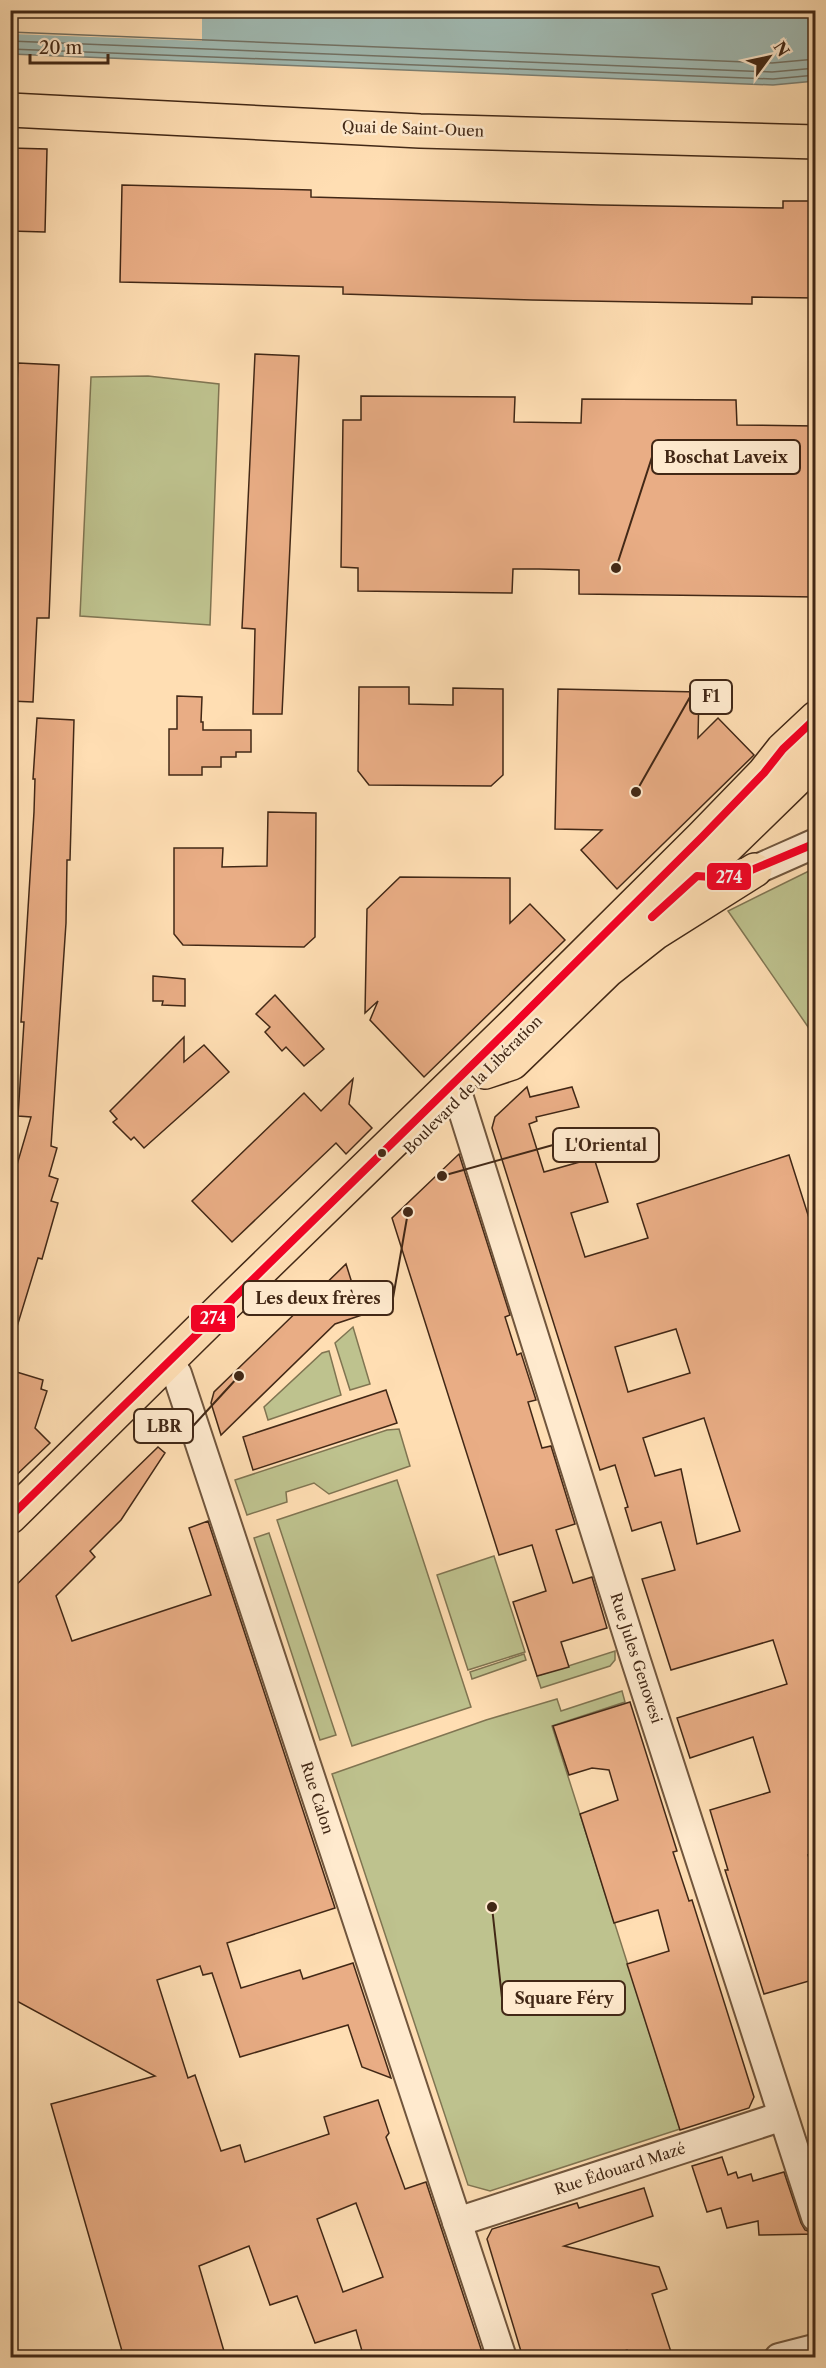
<svg xmlns="http://www.w3.org/2000/svg" width="826" height="2368" viewBox="0 0 826 2368" font-family="'Libre Caslon Text',serif">
  <rect width="100%" height="100%" fill="#ffdeb3"/>
  <filter id="stains"><feTurbulence type="fractalNoise" baseFrequency=".00333" numOctaves="4"/><feColorMatrix values="0 0 0 0 .2 0 0 0 0 .09 0 0 0 0 .02 0 0 0 .5 -.17"/></filter>
  <radialGradient id="worn" r=".72"><stop offset=".6" stop-color="#630" stop-opacity="0"/><stop offset="1" stop-color="#630" stop-opacity=".3"/></radialGradient>
  <!-- green -->
  <g fill="#bec28e" stroke="#807552" stroke-width="1.5">
    <path d="M148,376l71,8 -9,241 -130,-9 11,-239z"/>
    <path d="M815,868v169l-87,-126z"/>
    <path d="M353,1327l17,57 -20,6 -15,-47z"/>
    <path d="M329,1351l12,44 -73,25 -4,-13 58,-54z"/>
    <path d="M399,1429l11,37 -81,28 -15,-11 -28,9 1,10 -40,13 -12,-35 152,-50z"/>
    <path d="M397,1480l74,227 -119,39 -75,-226z"/>
    <path d="M269,1533l67,202 -16,5 -66,-202z"/>
    <path d="M494,1556l31,96 -57,18 -31,-95z"/>
    <path d="M615,1651v9l-5,6 -69,22 -4,-12z"/>
    <path d="M524,1654l2,6 -54,19 -2,-7z"/>
    <path d="M622,1691l3,11 -73,24 128,403 -190,62 -22,-6 -136,-411 154,-54 71,-21 4,12z"/>
  </g>
  <!-- water -->
  <path fill="#a1bbb4" stroke="#7b8075" stroke-width="1.5" d="M11,11h804v70l-42,4 -762,-31z"/>
  <!-- pier -->
  <path fill="#ffdeb3" d="M11,10l191,1v30l-191,-7z"/>
  <g fill="none" stroke-linecap="round" stroke-linejoin="round">
    <!-- shore -->
    <g stroke="#727265" stroke-width="1.5">
      <path d="M10,32l762,31 44,-4"/>
      <path d="M10,41l762,31 44,-4"/>
      <path d="M10,49l763,30 43,-4"/>
    </g>
  </g>
  <!-- building -->
  <g fill="#e9ad85" stroke="#422816" stroke-width="1.5" fill-rule="evenodd">
    <path d="M10,148l37,1 -2,83 -35,-1z"/>
    <path d="M122,185l189,5v7l289,8 183,3v-7h33v97l-64,-1v7l-220,-4 -189,-6v-7l-223,-5z"/>
    <path d="M255,354l44,2 -17,358h-29l2,-85 -13,-1z"/>
    <path d="M18,363l41,2 -10,253h-12l-4,84 -23,-1v-171z"/>
    <path d="M361,396l154,1 -1,25 67,1 1,-24 154,1 1,25 79,1v171l-237,-3v-24l-40,-1h-26l-1,24 -154,-2v-23l-17,-1 2,-147h18z"/>
    <path d="M359,687h50v17l44,1v-17l50,1v86l-12,11 -122,-1 -11,-14z"/>
    <path d="M558,689l141,3 -1,46 20,-20 36,37 -137,134 -36,-39 21,-20 -47,-1z"/>
    <path d="M177,696l25,1 -1,25h2v8h48v22h-15v5h-15v10h-19v8h-33v-46h8z"/>
    <path d="M37,718l37,2 -4,140h-3l-1,63 -15,223 6,2 -8,28 9,3 -7,22 7,2 -16,56 -4,-1 -22,72 -6,-1v-154h4l17,-58 -13,-1 6,-94h-3l13,-210 1,-33h-2z"/>
    <path d="M268,812l48,1 -1,124 -11,10 -121,-2 -9,-11v-86h49l-1,19 45,-1z"/>
    <path d="M400,877l110,1v45l20,-19 35,36 -141,137 -54,-57 8,-19 -13,12 2,-104z"/>
    <path d="M153,976l32,3v27l-23,-1 1,-4h-10z"/>
    <path d="M275,995l49,54 -20,17 -18,-19 -4,4 -17,-19 5,-5 -14,-13z"/>
    <path d="M184,1037v25l20,-17 25,27 -85,76 -10,-11 -3,3 -18,-18 4,-3 -7,-8z"/>
    <path d="M353,1079l-4,25 23,24 -26,26 -10,-11 -104,99 -40,-41 112,-108 17,18z"/>
    <path d="M527,1087l3,10 42,-10 7,20 -43,10 1,4 -8,3 15,48 50,-14 14,44 -37,11 14,44 63,-19 -11,-34 152,-49 27,85v614l-8,1 8,25v99l-52,15 -39,-124h3l-18,-60 60,-18 -17,-55 -63,21 -13,-40 110,-34 -14,-44 -102,30 -29,-91 33,-9 -14,-48 -29,9 -7,-23 3,-1 -13,-42 -15,5 -108,-342 3,-11zM676,1329l14,44 -62,19 -13,-45zM704,1418l36,113 -43,13 -16,-75 -26,7 -12,-38z"/>
    <path d="M459,1154l51,161 -5,2 12,38 4,-2 15,47 -8,2 14,46 9,-2 24,78 -19,6 17,53 19,-6 15,51 -46,14 8,25 -32,9 -24,-74 33,-11 -14,-46 -33,10 -107,-337z"/>
    <path d="M346,1264l16,51 -27,9 -114,111 -10,-32 3,-11z"/>
    <path d="M10,1370l33,10 -2,9 6,2 -12,37 15,15 -40,38z"/>
    <path d="M386,1390l11,33 -144,47 -10,-33z"/>
    <path d="M158,1447l7,6 -44,67 -31,31 5,6 -39,39 16,45 139,-46 -22,-67 19,-7 127,387 -108,35 14,45 59,-18 3,9 50,-16 38,115 -29,-11 -14,-42 -108,32 -28,-84 -9,2 -3,-9 -43,14 31,98 7,-3 26,76 19,-6 5,17 84,-28 -5,-17 54,-17 11,33 -3,4 19,52 21,-7 58,176h-120l-8,-28 -41,13 -18,-47 -27,9 -21,-59 -50,20 27,92h-102l-73,-254 104,-28 -142,-77 -3,-10v-398zM356,2203l27,74 -40,15 -26,-73z"/>
    <path d="M630,1702l47,149 -4,1 16,49 3,-1 62,197 -5,11 -69,22 -53,-166 42,-13 -11,-41 -44,13 -34,-109 38,-14 -9,-30 -17,-2 -23,7 -16,-49z"/>
    <path d="M722,2157l6,18 8,-3 2,6 13,-4 2,7 31,-9 17,51 4,7 11,4 -57,1 -1,-14 -31,7 -6,-20 -14,4 -15,-46z"/>
    <path d="M644,2188l9,28 -89,30 95,21 8,22 -15,5 21,64h-44l-2,-8 -20,8h-84l-36,-119 5,-10 85,-26 2,5z"/>
  </g>
  <g fill="none" stroke-linecap="round" stroke-linejoin="round">
    <defs>
      <g id="minor">
        <path d="M735,875l20,-5 61,-27"/>
        <path d="M459,1098l177,563 180,556"/>
        <path d="M177,1374l325,984"/>
        <path d="M457,2222l326,-106"/>
        <path d="M779,2358l35,-9"/>
      </g>
      <g id="primary">
        <path d="M10,110l410,21 396,11"/>
        <path d="M626,940l71,-64 119,-116"/>
        <path d="M485,1072l27,-9 96,-93 47,-37 100,-63"/>
        <path d="M10,1517l213,-210 294,-286 185,-184 62,-64 19,-24 33,-31"/>
      </g>
    </defs>
    <!-- minor casing -->
    <use href="#minor" stroke="#71563d" stroke-width="32"/>
    <!-- primary casing -->
    <use href="#primary" stroke="#422816" stroke-width="36"/>
    <!-- minor -->
    <use href="#minor" stroke="#ffeace" stroke-width="28"/>
    <!-- primary -->
    <use href="#primary" stroke="#ffdeb3" stroke-width="33"/>
    <defs>
      <g id="bus-1">
        <path d="M652,917l45,-41 27,2 18,-4 74,-31"/>
        <path d="M10,1517l507,-496 185,-184 62,-64 19,-24 33,-31"/>
      </g>
    </defs>
    <!-- bus-1 casing -->
    <use href="#bus-1" stroke="#ffeace" stroke-width="12"/>
    <!-- bus-1 -->
    <use href="#bus-1" stroke="#f50024" stroke-width="8"/>
  </g>
  <!-- markers -->
  <circle fill="#422816" stroke="#ffeace" stroke-width="2" cx="382" cy="1153" r="5"/>
  <g text-anchor="middle" stroke-width="5" stroke-linejoin="round" paint-order="stroke">
    <!-- street labels -->
    <g font-size="15" fill="#422816" stroke="#ffeace">
      <text transform="translate(413 129) rotate(2)" y="5">Quai de Saint-Ouen</text>
      <text transform="translate(473 1085) rotate(-45)" y="5">Boulevard de la Libération</text>
      <text transform="translate(636 1658) rotate(72)" y="5">Rue Jules Genovesi</text>
      <text transform="translate(317 1798) rotate(72)" y="5">Rue Calon</text>
      <text transform="translate(620 2169) rotate(-18)" y="5">Rue Édouard Mazé</text>
    </g>
  </g>
  <!-- callouts -->
  <path fill="none" stroke="#422816" stroke-width="2" d="M616 568L652 457M636 792L690 697M442 1176L553 1145M408 1212L393 1298M239 1376L193 1426M492 1907L502 1998"/>
  <g fill="#422816" stroke="#ffeace" stroke-width="2">
    <circle cx="616" cy="568" r="6"/>
    <circle cx="636" cy="792" r="6"/>
    <circle cx="442" cy="1176" r="6"/>
    <circle cx="408" cy="1212" r="6"/>
    <circle cx="239" cy="1376" r="6"/>
    <circle cx="492" cy="1907" r="6"/>
  </g>
  <g fill="#ffeace" stroke="#422816" stroke-width="2">
    <rect x="652" y="440" width="148" height="34" rx="6"/>
    <rect x="690" y="680" width="42" height="34" rx="6"/>
    <rect x="553" y="1128" width="106" height="34" rx="6"/>
    <rect x="243" y="1281" width="150" height="34" rx="6"/>
    <rect x="134" y="1409" width="59" height="34" rx="6"/>
    <rect x="502" y="1981" width="123" height="34" rx="6"/>
  </g>
  <g font-size="16" text-anchor="middle" font-weight="bold" fill="#422816">
    <text x="726" y="463">Boschat Laveix</text>
    <text x="711" y="702">F1</text>
    <text x="606" y="1151">L'Oriental</text>
    <text x="318" y="1304">Les deux frères</text>
    <text x="164" y="1432">LBR</text>
    <text x="564" y="2004">Square Féry</text>
  </g>
  <g stroke="#ffeace" stroke-width="2">
    <rect x="706" y="862" width="46" height="29" rx="6" fill="#f50024"/>
    <rect x="190" y="1304" width="46" height="29" rx="6" fill="#f50024"/>
  </g>
  <g font-size="16" text-anchor="middle" font-weight="bold" fill="#fff">
    <text x="729" y="883">274</text>
    <text x="213" y="1324">274</text>
  </g>
  <!-- margin -->
  <rect width="826" height="2368" fill="none" stroke="#ffdeb3" stroke-width="36"/>
  <rect x="12" y="12" width="802" height="2344" fill="none" stroke="#422816" stroke-width="3"/>
  <rect x="18" y="18" width="790" height="2332" fill="none" stroke="#422816" stroke-width="1.5"/>
  <!-- north arrow -->
  <g transform="translate(769 57) rotate(57)" stroke="#ffeace" stroke-width="4.5" paint-order="stroke">
  <path d="M0-4.5L10 22L0 15L-10 22Z" fill="#422816"/>
  <text y="-9" font-size="16" font-weight="bold" text-anchor="middle" fill="#422816">N</text>
  </g>
  <!-- scale -->
  <path d="M30 54v9h78v-9" fill="none" stroke="#422816" stroke-width="3"/>
  <text x="39" y="54" font-size="18" fill="#422816" stroke="#ffeace" stroke-width="4.5" paint-order="stroke">20 m</text>
  <rect width="100%" height="100%" filter="url(#stains)"/>
  <rect width="100%" height="100%" fill="url(#worn)"/>
</svg>
